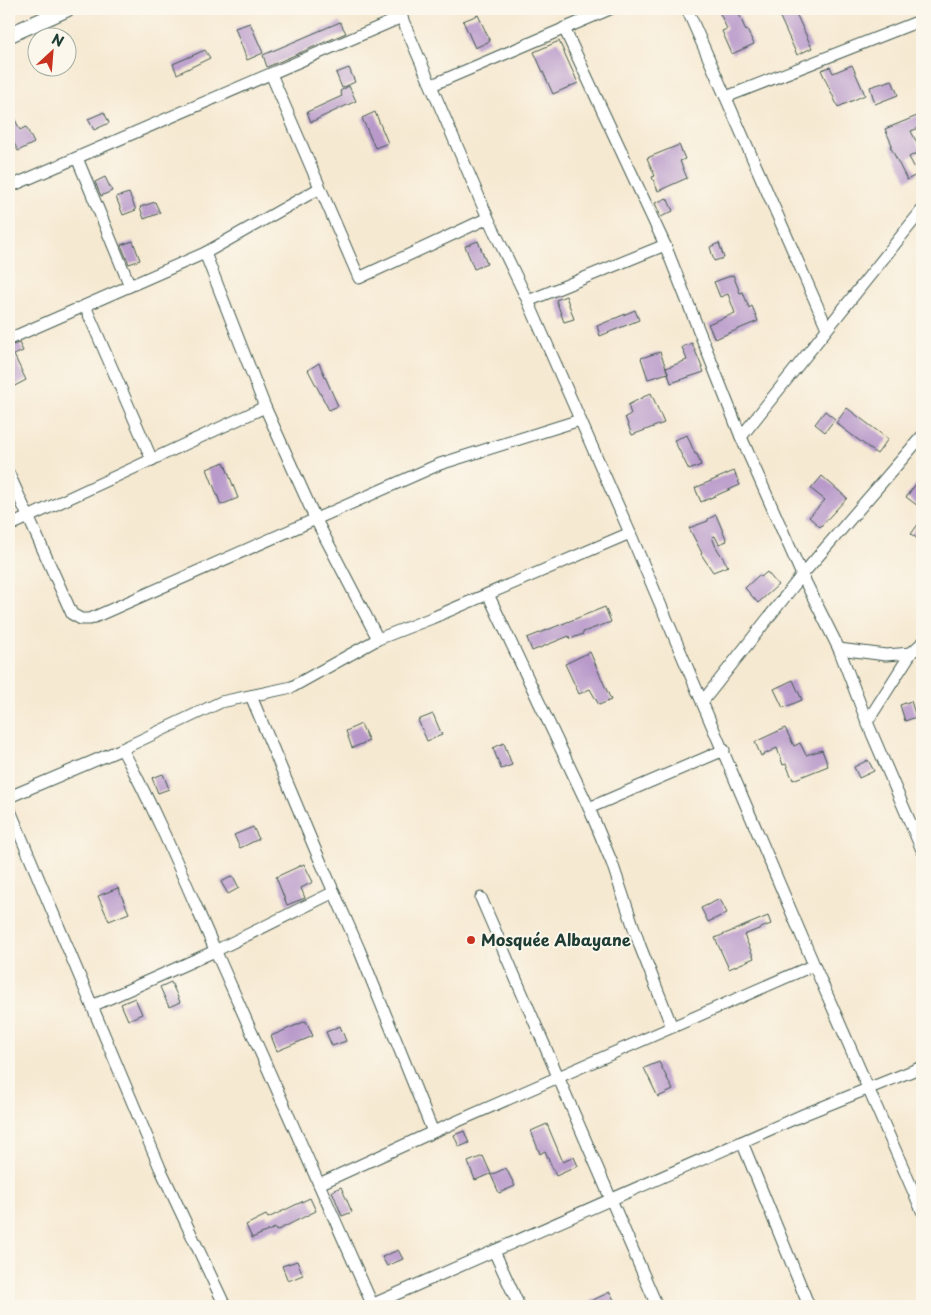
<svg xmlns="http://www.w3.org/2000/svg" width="931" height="1315" viewBox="0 0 931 1315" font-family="'Playpen Sans',sans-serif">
  <rect width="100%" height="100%" fill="#fbf7ec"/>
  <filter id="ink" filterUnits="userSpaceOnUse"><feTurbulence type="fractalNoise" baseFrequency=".02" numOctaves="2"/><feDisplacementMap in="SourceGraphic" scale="10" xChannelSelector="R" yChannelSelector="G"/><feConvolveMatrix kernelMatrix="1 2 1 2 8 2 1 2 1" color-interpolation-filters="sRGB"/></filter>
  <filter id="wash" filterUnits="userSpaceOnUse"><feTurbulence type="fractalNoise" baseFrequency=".0096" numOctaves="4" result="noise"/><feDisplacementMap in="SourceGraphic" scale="20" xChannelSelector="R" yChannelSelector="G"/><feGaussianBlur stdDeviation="1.12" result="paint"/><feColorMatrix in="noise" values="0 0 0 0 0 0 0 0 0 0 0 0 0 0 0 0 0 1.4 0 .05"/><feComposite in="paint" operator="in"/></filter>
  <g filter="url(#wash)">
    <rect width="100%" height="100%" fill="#f6e9d2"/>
    <g id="blocks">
      <!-- building -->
      <g fill="#b899ca">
        <path d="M718,9h19l9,22 1,-1 7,14 -22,10 -10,-23 5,-2z"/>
        <path d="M794,9l18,39 -15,7 -18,-40z"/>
        <path d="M478,15l12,26 -15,7 -12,-27z"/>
        <path d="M340,22l6,11 -79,34 -4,-12z"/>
        <path d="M250,23l13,30 -16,7 -12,-32z"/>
        <path d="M559,41l19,42 -25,11 -19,-42z"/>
        <path d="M205,50l5,8 -33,16 -4,-10z"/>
        <path d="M852,65l13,30 -27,12 -17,-37 9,-3 3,6z"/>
        <path d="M349,68l6,14 -13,6 -6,-15z"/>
        <path d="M892,80l6,15 -23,9 -5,-17z"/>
        <path d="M349,86l7,15 -45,21 -4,-10 35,-16 -2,-5z"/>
        <path d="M9,107l11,23 6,-3 8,16 -16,8 -9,-18z"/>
        <path d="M104,112l5,11 -15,7 -6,-11z"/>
        <path d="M375,112l13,31 -13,5 -13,-30z"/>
        <path d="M922,114v13l-11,4 10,20 -12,6 9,17 -11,6 -17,-34 2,-1 -7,-16z"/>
        <path d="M679,145l6,14 -5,2 7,17 -29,13 -6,-14 3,-1 -8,-18z"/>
        <path d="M105,177l7,14 -11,5 -6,-14z"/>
        <path d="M129,193l7,17 -13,5 -7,-18z"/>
        <path d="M667,198l6,13 -12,6 -6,-14z"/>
        <path d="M155,202l5,11 -16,6 -4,-12z"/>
        <path d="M133,241l7,19 -11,4 -8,-19z"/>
        <path d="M478,241l9,23 -13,5 -9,-23z"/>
        <path d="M719,243l5,15 -10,3 -4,-14z"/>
        <path d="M733,275l7,18 3,-1 6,16 3,-2 6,15 -43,18 -7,-15 27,-11 -7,-19 -8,3 -6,-15z"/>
        <path d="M566,296l8,23 -10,3 -8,-22z"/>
        <path d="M635,310l4,10 -39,16 -3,-10z"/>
        <path d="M19,343l4,8 -9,4 12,25 -17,9v-12l4,-2 -4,-9v-20z"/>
        <path d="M692,343l12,29 -33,11 -5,-15 21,-8 -5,-13z"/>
        <path d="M660,352l8,21 -20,6 -7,-21z"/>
        <path d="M319,363l19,43 -9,4 -21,-40z"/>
        <path d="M651,393l13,30 -32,12 -7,-18 6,-3 -3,-9z"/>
        <path d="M847,408l41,31 -11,15 -41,-31z"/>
        <path d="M825,411l10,8 -10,13 -10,-8z"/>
        <path d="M687,435l8,19h2l4,11 -12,5 -15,-30z"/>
        <path d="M224,462l14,36 -17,7 -14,-36z"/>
        <path d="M734,471l6,14 -39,17 -6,-14z"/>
        <path d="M822,476l25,22 -27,29 -11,-10 16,-17 -14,-11z"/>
        <path d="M922,476v33l-16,-12z"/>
        <path d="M716,515l11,26 -8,3 -4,-8 -3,1 4,10 12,19 -15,6 -12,-18 1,-1 -13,-25 19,-7v-2z"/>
        <path d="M922,519v23l-11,-8z"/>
        <path d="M767,572l11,13 -20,18 -13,-15 14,-13 2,2z"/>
        <path d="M605,607l6,15 -28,10v2l-13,5 -1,-3 -37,15 -5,-13z"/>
        <path d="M590,652l21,48 -12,5 -9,-16 -11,5 -14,-30z"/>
        <path d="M793,680l9,20 -19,8 -9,-19z"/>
        <path d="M911,701l5,16 -11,4 -5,-16z"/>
        <path d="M433,714l9,21 -15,6 -9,-21z"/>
        <path d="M361,724l8,17 -17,7 -6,-17z"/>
        <path d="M785,728l9,18 6,-3 6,12 16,-5 6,16 -35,14 -7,-16 -3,1 -6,-17 -16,8 -6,-14z"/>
        <path d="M504,743l8,22 -11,4 -8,-21z"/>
        <path d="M868,760l6,11 -15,7 -5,-11z"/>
        <path d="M163,774l6,15 -11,4 -6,-15z"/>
        <path d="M253,827l6,12 -19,9 -6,-13z"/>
        <path d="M304,864l9,18 -12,6 4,10 -18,7 -11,-28z"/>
        <path d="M233,876l6,12 -11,6 -7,-12z"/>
        <path d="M118,888l11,25 -20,8 -11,-25z"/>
        <path d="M720,899l7,14 -19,9 -7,-14z"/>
        <path d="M768,916l3,8 -27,11 10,23 -25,11 -14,-31z"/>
        <path d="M171,982l9,20 -11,5 -9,-20z"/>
        <path d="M135,998l7,16 -14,6 -7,-16z"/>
        <path d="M306,1021l7,15 -36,15 -6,-15z"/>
        <path d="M340,1026l6,15 -14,5 -6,-14z"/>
        <path d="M659,1062l14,28 -15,7 -14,-29z"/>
        <path d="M547,1124l16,38 11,-5 4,9 -22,10 -11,-25 -5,3 -9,-23z"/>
        <path d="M464,1131l5,12 -10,4 -5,-12z"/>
        <path d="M483,1156l8,18 -16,6 -7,-18z"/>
        <path d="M506,1168l9,18 -16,7 -8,-18z"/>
        <path d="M341,1187l11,25 -10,4 -10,-25z"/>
        <path d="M310,1198l6,13 -40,20 -1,-3 -23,10 -6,-13 20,-10 2,3z"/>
        <path d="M398,1250l5,9 -16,7 -5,-9z"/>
        <path d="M297,1261l6,14 -15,6 -6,-15z"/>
        <path d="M610,1292l7,14h-37z"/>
      </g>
    </g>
  </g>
  <g filter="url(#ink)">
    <use href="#blocks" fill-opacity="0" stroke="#3f574c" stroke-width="1"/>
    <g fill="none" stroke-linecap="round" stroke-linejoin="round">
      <defs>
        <g id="minor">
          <path d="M398,9l90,209 40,83 102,232 184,432 108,246"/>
          <path d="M687,9l140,319"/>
          <path d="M564,28l101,217 76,192 61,138 37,74 28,73 55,128"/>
          <path d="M271,74l88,204 129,-60"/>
          <path d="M432,85l178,-76"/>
          <path d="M726,97l196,-77"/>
          <path d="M77,158l53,128"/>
          <path d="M9,187l393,-170"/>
          <path d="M205,253l60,154 50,111 63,121"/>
          <path d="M528,301l137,-56"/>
          <path d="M85,306l67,154"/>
          <path d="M9,339l196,-86 115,-65"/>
          <path d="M741,437l181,-227"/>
          <path d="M9,474l63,140 9,5h9l350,-155 140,-44"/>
          <path d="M9,526l256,-119"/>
          <path d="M488,594l101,214 23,55 28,83 32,81"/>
          <path d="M839,649l47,6 25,-2"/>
          <path d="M251,696l64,153 44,100 74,183"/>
          <path d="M703,701l99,-126 120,-139"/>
          <path d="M867,722l44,-69 11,-10"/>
          <path d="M122,749c36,66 64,135 94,203 52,119 105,236 157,354"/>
          <path d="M9,797l113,-48 99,-47 71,-15 86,-48 54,-21 198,-85"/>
          <path d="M9,808l151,360 65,138"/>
          <path d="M589,808l135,-58"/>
          <path d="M481,898l176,408"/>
          <path d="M92,1006l123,-55 119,-59"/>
          <path d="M742,1142l67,164"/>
          <path d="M319,1184l114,-52 381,-167"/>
          <path d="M494,1251l25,55"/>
          <path d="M369,1306l436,-192 117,-47"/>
        </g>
        <path id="tertiary" d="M9,35l58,-26"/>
      </defs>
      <!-- minor casing -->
      <use href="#minor" stroke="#3f574c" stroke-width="13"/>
      <!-- tertiary casing -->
      <use href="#tertiary" stroke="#3f574c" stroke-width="17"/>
      <!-- minor -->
      <use href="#minor" stroke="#fff" stroke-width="11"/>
      <!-- tertiary -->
      <use href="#tertiary" stroke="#fff" stroke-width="15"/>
    </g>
  </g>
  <!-- markers -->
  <circle fill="#c8321e" stroke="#fbf7ec" stroke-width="2" cx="471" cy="940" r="5"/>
  <g text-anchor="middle" stroke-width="4" stroke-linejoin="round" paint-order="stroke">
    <!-- poi labels -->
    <g font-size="16" font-weight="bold" fill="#1f3d34" stroke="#fbf7ec" text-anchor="start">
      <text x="481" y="946">Mosquée Albayane</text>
    </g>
  </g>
  <!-- margin -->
  <rect width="931" height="1315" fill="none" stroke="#fbf7ec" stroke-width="30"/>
  <!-- north arrow -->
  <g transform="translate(52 52) rotate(26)"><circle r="24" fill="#fbf7ec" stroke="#a3ada2"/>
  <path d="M0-4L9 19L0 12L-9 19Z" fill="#c8321e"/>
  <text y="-8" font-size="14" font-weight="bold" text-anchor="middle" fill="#1f3d34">N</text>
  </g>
</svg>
